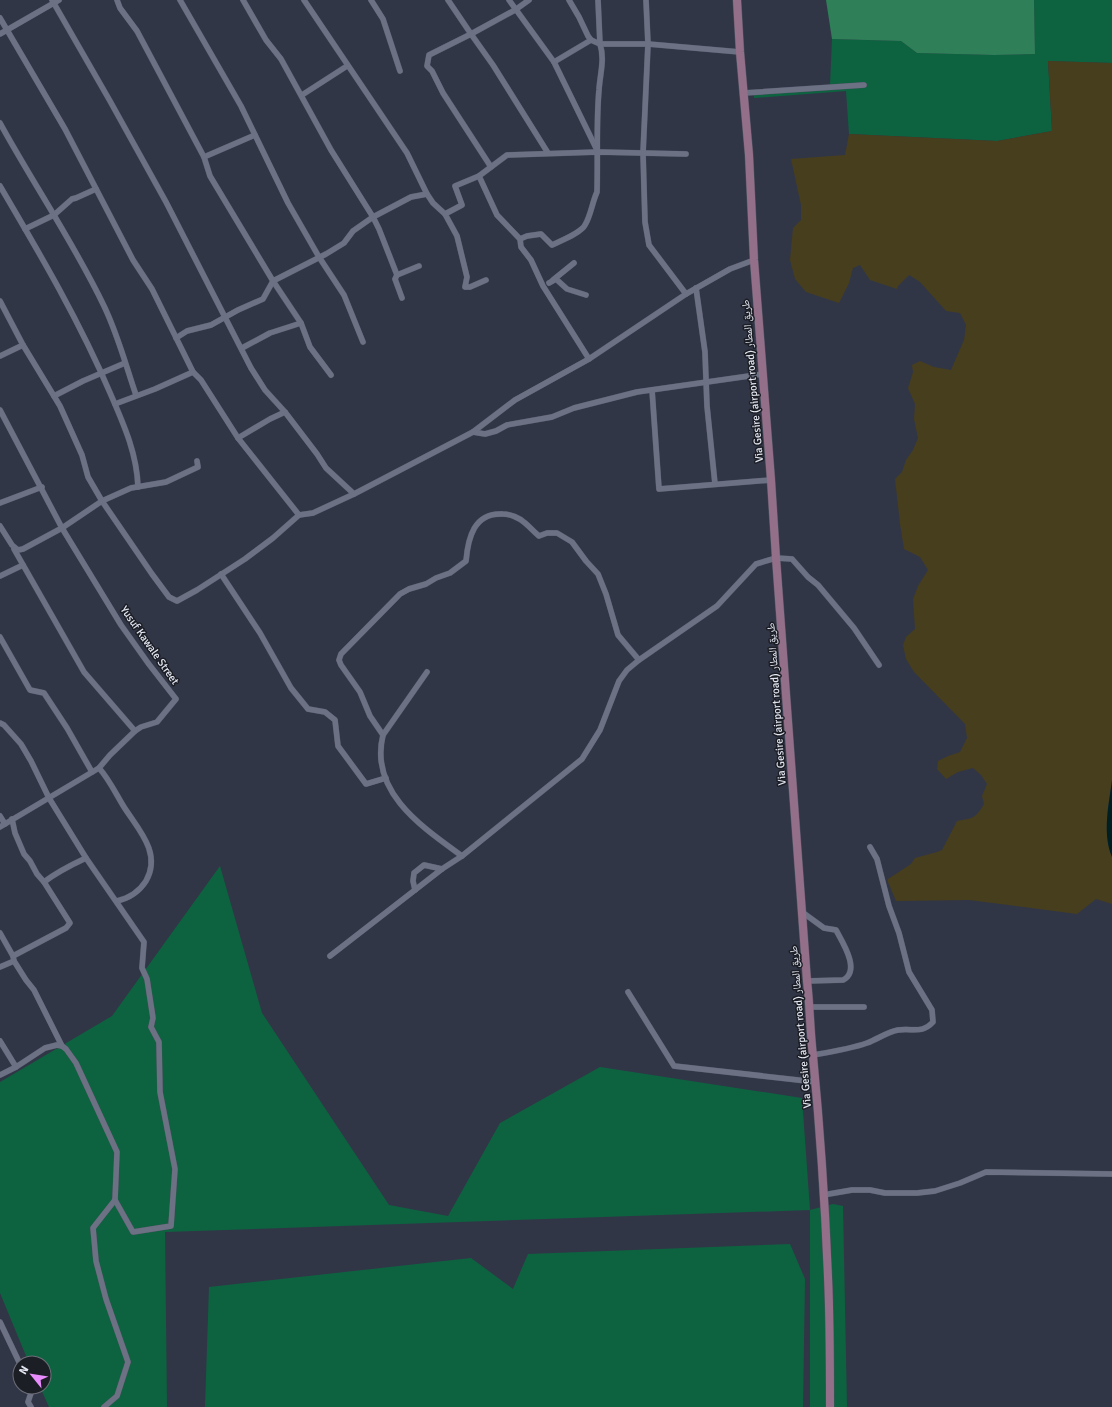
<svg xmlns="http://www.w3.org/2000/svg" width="1112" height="1407" viewBox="0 0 1112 1407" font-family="Signika,'Noto Naskh Arabic',sans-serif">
  <rect width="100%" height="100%" fill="#313647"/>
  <!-- green -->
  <g fill="#0d6340">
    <path d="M1034,0h78v63l-64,-2 4,70 -55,10 -148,-7 -3,-43 -92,7 -1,-8 77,-4 2,-47 69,2 16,12 77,2 41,-1z"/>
    <path d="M220,866l42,147 127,192 59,11 52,-93 100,-56 202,31 8,112 23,-6 10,2 4,201h-37v-197l-645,22 2,175h-118l-9,-20h4v-24h-15l-29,-70v-211l112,-66z"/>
    <path d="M790,1244l15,35 -2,128h-598l4,-120 262,-29 42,31 15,-35z"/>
  </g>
  <!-- forest -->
  <path fill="#2f7f59" d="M826,0h208l1,54 -41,1 -77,-2 -16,-12 -69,-2z"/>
  <!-- sand -->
  <path fill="#473e1e" d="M1048,61l64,2v717c-3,24 -10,53 0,77v47l-16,-5 -19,15 -108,-14 -73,1 -8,-19v-3l23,-15 4,-6 22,-6 5,-2 15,-29c16,-3 18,-2 27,-17l-2,-8 5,-12 -6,-9 -8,-7 -15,4 -12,7 -9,-10 1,-8 10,-5 12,-4 7,-14 -2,-14 -51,-52 -8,-13 -3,-14 3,-8 9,-8 -2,-30 5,-13 10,-16 -8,-13 -16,-8 -4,-25 -5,-45 7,-7 4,-12 7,-10 5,-12 -4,-19 1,-15 -7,-16 5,-16 -1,-7 8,-4 14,6 17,3 13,-30 2,-15 -6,-12 -14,-2 -26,-29 -11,-7 -11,11 -1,3 -27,-9 -10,-15 -7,3 -4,15 -10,20 -33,-11 -11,-13 -5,-19 3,-32 8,-8v-15l-10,-46 54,-4 4,-21 148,7 55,-10z"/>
  <!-- water -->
  <path fill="#001f23" d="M1112,780v77c-10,-24 -3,-53 0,-77z"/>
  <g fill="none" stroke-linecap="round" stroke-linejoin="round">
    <defs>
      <g id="street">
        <path d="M52,0l58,101 56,101 85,166 14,22 20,22 32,42 9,14 28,26"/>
        <path d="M117,0l3,8 17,23 67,126 6,19 63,105 28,42 9,24 21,28"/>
        <path d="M180,0l61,106 47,97 31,54 25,38 19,47"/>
        <path d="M243,0l23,40 15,19 50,91 42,67 6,12 18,46 -2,4 7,19"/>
        <path d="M304,0l103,153 20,41 6,9 12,11 12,22 10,41 -2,10h5l16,-7"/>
        <path d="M371,0l12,19 17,52"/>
        <path d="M448,0l23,34 44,-24 14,-10"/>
        <path d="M509,0l45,62 43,88"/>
        <path d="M569,0l10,17 9,19 3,4 9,4h48l92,8"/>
        <path d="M646,0l2,44 -5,109 2,69 4,23 37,49"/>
        <path d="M0,18l65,111 68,131 19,29 41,83 8,8 37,58 61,77"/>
        <path d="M0,34l59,-34"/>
        <path d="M554,62l37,-22"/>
        <path d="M744,93l120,-8"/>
        <path d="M302,95l45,-29"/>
        <path d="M0,123c34,62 74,120 104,183 14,29 22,60 32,89"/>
        <path d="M204,157l51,-22"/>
        <path d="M491,167l-48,-74 -11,-22 -5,-5 2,-11 42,-21 22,31 55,88"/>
        <path d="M479,176l18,39 23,24 1,8 10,13 12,26 46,73"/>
        <path d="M0,186c40,68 80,136 111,209 13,30 26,59 27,92"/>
        <path d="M445,214l17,-9 -7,-19 24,-10 28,-21 91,-3 88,2"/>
        <path d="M25,229l29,-14 18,-16 4,-1 20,-9"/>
        <path d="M520,239l7,-3 14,-2 11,11c8,-4 29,-12 33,-20 6,-10 7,-22 12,-33 1,-34 -1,-69 2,-102 1,-16 6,-31 1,-46l-2,-44"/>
        <path d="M397,275l22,-9"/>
        <path d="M553,280l21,-17"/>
        <path d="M549,283l7,-4 11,10 19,6"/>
        <path d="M696,288l9,64 2,54 8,78"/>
        <path d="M0,301l23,44 37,61 22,49 6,22 14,24 50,73 17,23 8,4 20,-11 48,-31 28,-21 26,-23 14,-2 41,-19 119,-62 42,-32 74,-41 97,-65 44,-25 24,-9"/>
        <path d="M176,338l11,-7 24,-6 27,-15 25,-11 10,-18 53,-27 18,-11 9,-12 20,-14 38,-20 16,-3"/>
        <path d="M242,348l28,-15 31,-10"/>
        <path d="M0,356l23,-11"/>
        <path d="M652,390l7,99 112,-9"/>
        <path d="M54,396l29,-15 42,-18"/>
        <path d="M115,404l40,-15 38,-17"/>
        <path d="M0,410l62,118 59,97 27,38 28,36 -19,23 -16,5 -6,4 -25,24 -11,13 -99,59"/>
        <path d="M473,432l12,2 11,-3 11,-6 45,-8 22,-9 63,-16 126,-18"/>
        <path d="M238,438l32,-19 15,-7"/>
        <path d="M0,503l42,-16"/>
        <path d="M0,526l12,19 6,5 5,-1 39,-21 40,-27 29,-13 35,-6 32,-15 -1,-6"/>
        <path d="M14,549l70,123 51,59"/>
        <path d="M221,574l39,59 31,55 17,21 17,3 10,8 3,26 28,38 20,-6"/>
        <path d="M0,576l23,-11"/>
        <path d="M0,637l30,53 14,3 23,35 25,44"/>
        <path d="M427,672l-44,63c-14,57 39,92 79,121"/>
        <path d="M0,723l4,2 17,19 10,17 18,37 37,60 58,84 -2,26 5,11 6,39 -2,9 8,15 1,50 15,77 -4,57 -38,6 -18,-32 2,-48 -41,-89 -10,-14 -4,-3 -5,-1 -12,3 -29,19 -16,-26"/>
        <path d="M383,735l-13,-19 -10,-24 -19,-27 -2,-5 2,-6 59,-60 9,-5 17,-5 10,-6 14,-5 16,-12c2,-23 8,-49 37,-47 7,0 17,4 22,9 5,4 9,9 14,13l8,-3h10l15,9 14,19 12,13 8,20 12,41 21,25"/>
        <path d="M99,768c10,11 17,26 25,39 14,22 38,46 22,74 -7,11 -16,17 -29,20"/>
        <path d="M0,816l5,8"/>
        <path d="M12,819l3,14 9,21 6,7 7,13 7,8"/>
        <path d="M415,890l-2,-9 1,-8 10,-8 18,4"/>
        <path d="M802,912l22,16 12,2c7,13 25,41 7,50l-36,1"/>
        <path d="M0,933l13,23 1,5 12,19 8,10 28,56"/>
        <path d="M13,956l53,-28 4,-5 -26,-41c13,-10 27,-17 42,-24"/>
        <path d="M330,956l112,-87 20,-13 120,-97 18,-29 19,-49 8,-11 12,-10 78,-54 39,-42 20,-6 16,1 16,18 10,8 36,43 25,37"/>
        <path d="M0,967l14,-6"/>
        <path d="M628,992l46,74 142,16"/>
        <path d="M810,1007h54"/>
        <path d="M813,1055c18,-3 37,-6 54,-12 11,-4 20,-11 31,-13 15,-2 24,4 35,-8l-1,-12 -23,-38 -10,-39 -10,-27 -12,-47 -7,-12"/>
        <path d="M0,1075l16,-8"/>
        <path d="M823,1195l29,-5h18l15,3h32l18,-2 25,-8 26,-11 126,2"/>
        <path d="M0,1322l20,42"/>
        <path d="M31,1407l-3,-5 4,-12 -1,-3"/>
        <path d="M104,1407l13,-11 11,-34 -22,-63 -10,-38 -3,-33 22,-28"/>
      </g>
      <path id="secondary" d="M737,0l3,52 9,103 5,105 17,220 5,78 31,423c3,25 3,50 6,75 7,73 12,147 15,221 2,43 2,87 2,130"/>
    </defs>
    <!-- street casing -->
    <use href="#street" stroke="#4e5160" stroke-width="6"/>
    <!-- secondary casing -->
    <use href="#secondary" stroke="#4e5160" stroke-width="9"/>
    <!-- street -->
    <use href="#street" stroke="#6c7184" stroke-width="5.5"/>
    <!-- secondary -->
    <use href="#secondary" stroke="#946f89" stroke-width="8"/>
  </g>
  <g text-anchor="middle" stroke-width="3" stroke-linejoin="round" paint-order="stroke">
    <!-- street labels -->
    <g font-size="11" fill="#e3e6f1" stroke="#1c1e25">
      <text transform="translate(752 381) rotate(-95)" y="4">Via Gesire (airport road) طريق المطار</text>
      <text transform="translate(150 645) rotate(55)" y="4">Yusuf Kawale Street</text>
      <text transform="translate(776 704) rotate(-94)" y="4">Via Gesire (airport road) طريق المطار</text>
      <text transform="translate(800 1027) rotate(-95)" y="4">Via Gesire (airport road) طريق المطار</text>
    </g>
  </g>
  <!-- north arrow -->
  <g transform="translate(32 1375) rotate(300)"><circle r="19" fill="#1c1e25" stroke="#6c6e77"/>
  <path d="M0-3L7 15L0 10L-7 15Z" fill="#e98dfe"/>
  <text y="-6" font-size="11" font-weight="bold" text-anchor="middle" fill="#e3e6f1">N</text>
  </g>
</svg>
